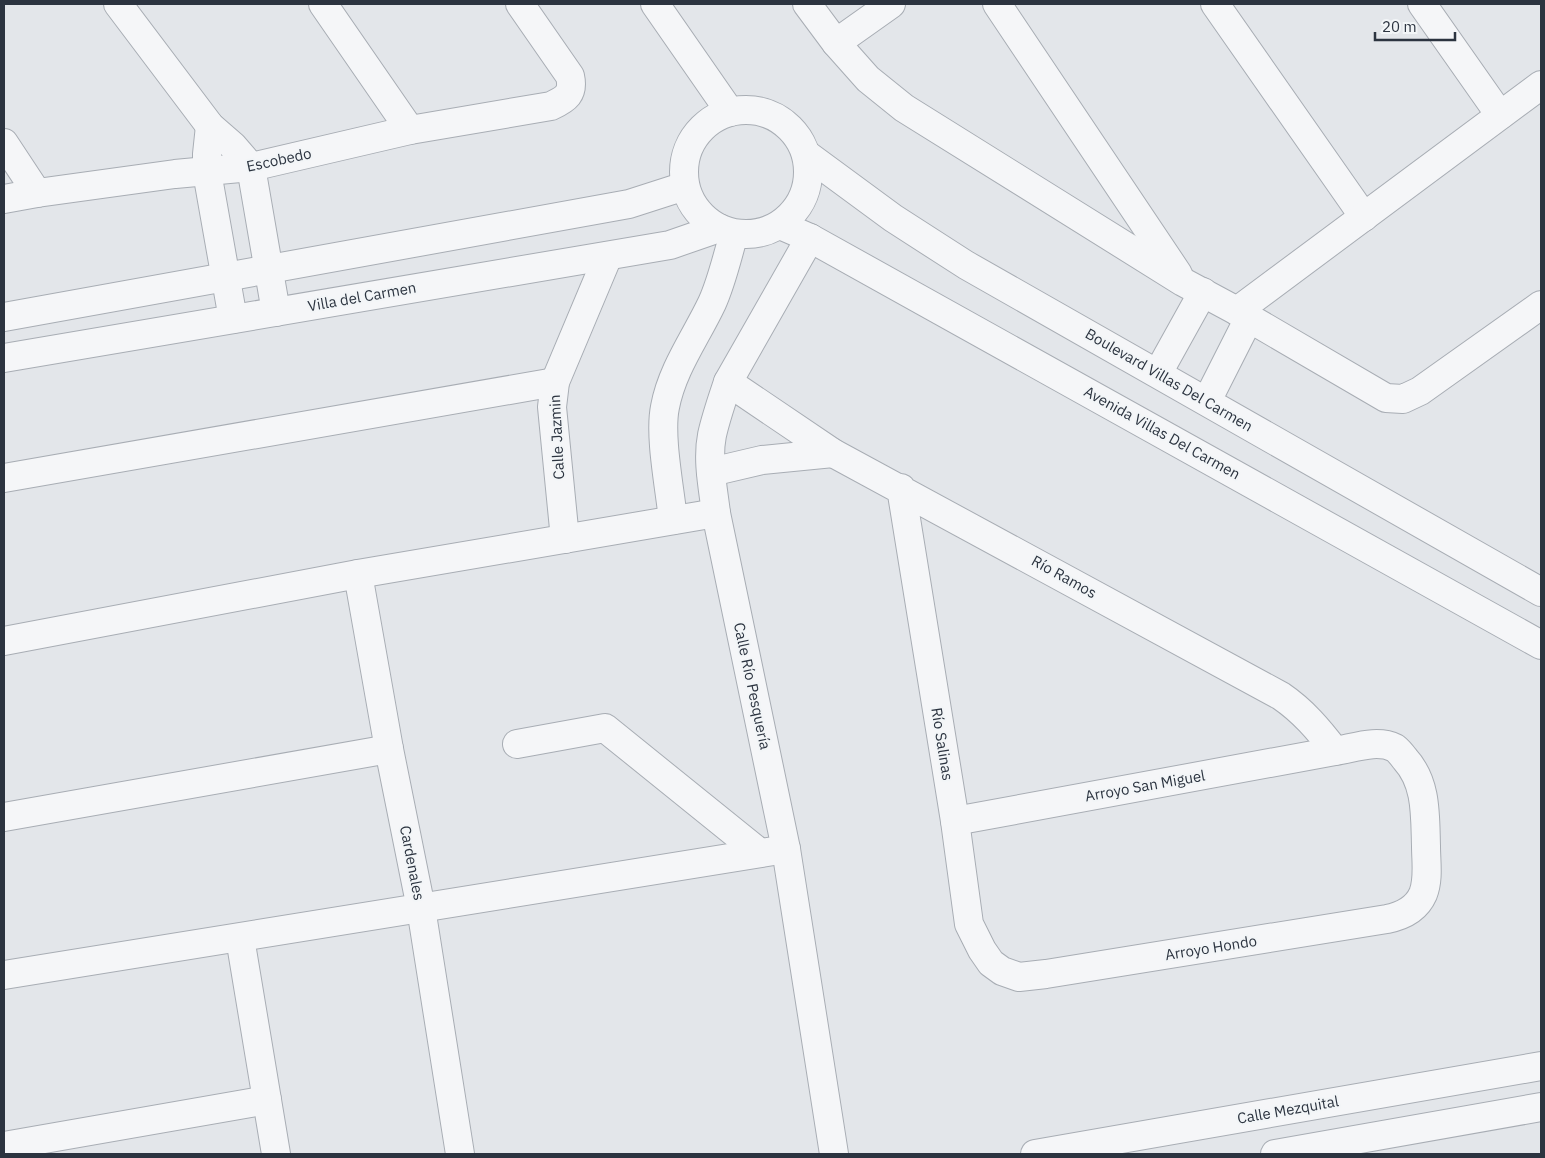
<svg xmlns="http://www.w3.org/2000/svg" width="1545" height="1158" viewBox="0 0 1545 1158" font-family="'IBM Plex Sans',sans-serif">
  <rect width="100%" height="100%" fill="#e3e6ea"/>
  <g fill="none" stroke-linecap="round" stroke-linejoin="round">
    <defs>
      <g id="minor">
        <path d="M118,4l92,122 23,20 18,21 25,145"/>
        <path d="M323,4l87,126"/>
        <path d="M655,4l75,108"/>
        <path d="M807,4l29,39 32,36 36,29 279,174 54,29 149,87 17,1 17,-8 121,-86"/>
        <path d="M997,4l181,270"/>
        <path d="M1215,4l149,213"/>
        <path d="M1422,4l78,111"/>
        <path d="M836,43l55,-39"/>
        <circle cx="746" cy="172" r="62"/>
        <path d="M210,126l-3,28v18l26,147"/>
        <path d="M4,143l33,50"/>
        <path d="M806,154l87,64 73,47 575,327"/>
        <path d="M4,199l33,-6 138,-19 76,-7 159,-37 141,-24c15,-7 23,-12 19,-30l-50,-72"/>
        <path d="M780,225l30,13 731,407"/>
        <path d="M810,238l-82,144c-6,18 -12,35 -16,53 -5,25 1,53 4,78l70,336 48,305"/>
        <path d="M1237,311l304,-226"/>
        <path d="M4,317l625,-113 56,-18"/>
        <path d="M4,358l666,-113 49,-17"/>
        <path d="M1158,373l45,-81"/>
        <path d="M728,382l105,71 448,243c22,15 38,34 54,55 19,-3 42,-12 60,-3 4,3 7,7 10,11 22,24 20,56 21,87 0,16 3,33 -3,48 -7,16 -21,22 -36,25l-341,55 -27,3 -17,-6 -11,-8 -9,-13 -13,-26 -14,-103 -54,-333"/>
        <path d="M1207,401l42,-83"/>
        <path d="M711,472l51,-12 71,-7"/>
        <path d="M4,478l551,-96"/>
        <path d="M673,520c-3,-31 -14,-84 -8,-113 7,-38 31,-70 47,-104 10,-22 15,-46 22,-69"/>
        <path d="M565,539l-13,-132 3,-25 53,-126"/>
        <path d="M358,574l31,175 32,159 39,246"/>
        <path d="M4,641l354,-67 358,-61"/>
        <path d="M517,744l88,-16 155,125"/>
        <path d="M4,817l385,-68"/>
        <path d="M955,821l380,-70"/>
        <path d="M240,938l36,216"/>
        <path d="M4,975l782,-126"/>
        <path d="M4,1146l263,-46"/>
        <path d="M1035,1154l506,-88"/>
        <path d="M1275,1154l266,-47"/>
      </g>
    </defs>
    <!-- minor casing -->
    <use href="#minor" stroke="#a8adb4" stroke-width="30"/>
    <!-- minor -->
    <use href="#minor" stroke="#f5f6f8" stroke-width="28"/>
  </g>
  <g text-anchor="middle" stroke-width="4" stroke-linejoin="round" paint-order="stroke">
    <!-- street labels -->
    <g font-size="15" fill="#2c3440" stroke="#f2f5f7">
      <text transform="translate(279 160) rotate(-12)" y="5">Escobedo</text>
      <text transform="translate(362 297) rotate(-10)" y="5">Villa del Carmen</text>
      <text transform="translate(1169 380) rotate(30)" y="5">Boulevard Villas Del Carmen</text>
      <text transform="translate(1162 433) rotate(29)" y="5">Avenida Villas Del Carmen</text>
      <text transform="translate(557 437) rotate(-93)" y="5">Calle Jazmin</text>
      <text transform="translate(1064 577) rotate(29)" y="5">Río Ramos</text>
      <text transform="translate(752 686) rotate(78)" y="5">Calle Río Pesquería</text>
      <text transform="translate(942 744) rotate(81)" y="5">Río Salinas</text>
      <text transform="translate(1145 786) rotate(-10)" y="5">Arroyo San Miguel</text>
      <text transform="translate(412 863) rotate(79)" y="5">Cardenales</text>
      <text transform="translate(1211 948) rotate(-9)" y="5">Arroyo Hondo</text>
      <text transform="translate(1288 1110) rotate(-10)" y="5">Calle Mezquital</text>
    </g>
  </g>
  <!-- border -->
  <rect width="1545" height="1158" fill="none" stroke="#2c3440" stroke-width="10"/>
  <!-- scale -->
  <path d="M1375 32v8h80v-8" fill="none" stroke="#2c3440" stroke-width="2.5"/>
  <text x="1382" y="32" font-size="15" fill="#2c3440" stroke="#f2f5f7" stroke-width="4" paint-order="stroke">20 m</text>
</svg>
